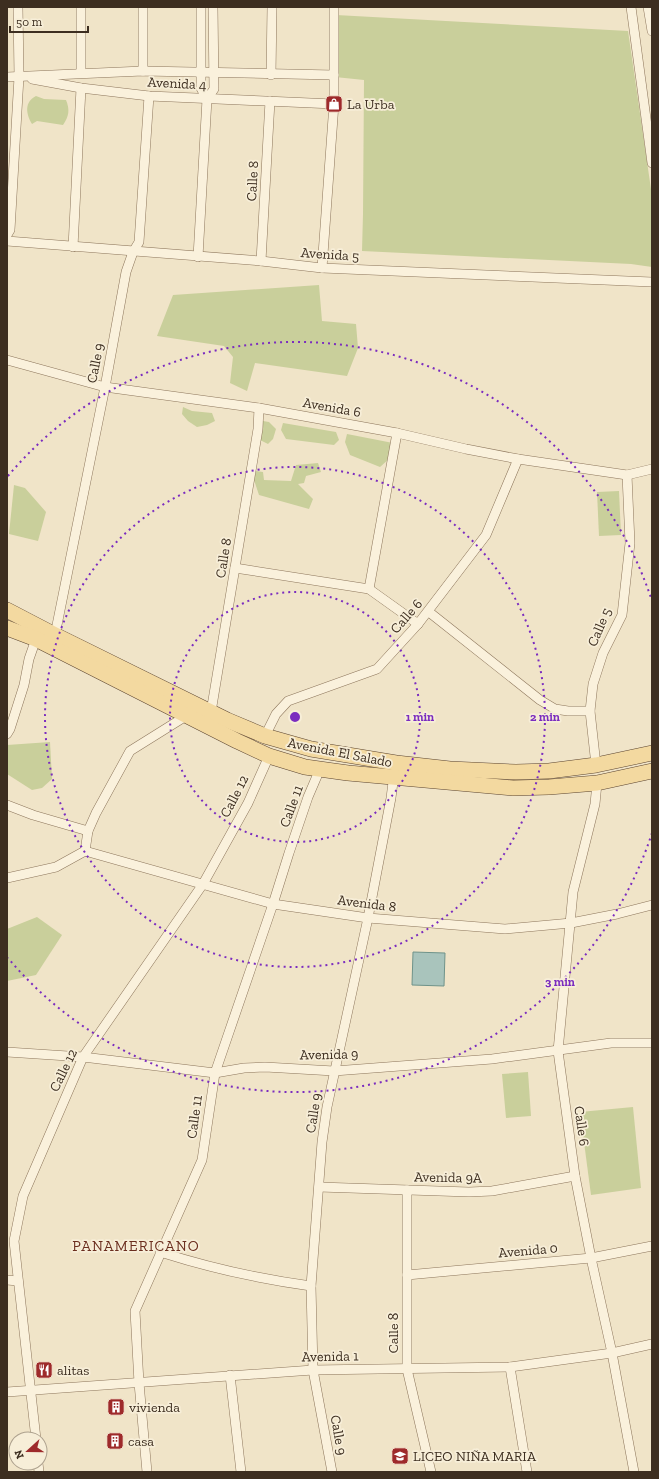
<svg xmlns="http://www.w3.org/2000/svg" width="659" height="1479" viewBox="0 0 659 1479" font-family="'Zilla Slab',serif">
  <rect width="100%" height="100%" fill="#f0e4c8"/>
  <!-- green -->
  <g fill="#c9cf9b">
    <path d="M336,15l292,16 24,165v71l-21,-3 -269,-13 1,-37 1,-134 -29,-3z"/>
    <path d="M36,96l8,3 22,1c4,10 3,16 -3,25l-26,-4 -5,3c-6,-10 -8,-22 4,-28z"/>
    <path d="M319,285l3,36 34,3 2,24 -11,28 -92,-13 -8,28 -17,-8 3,-26 -9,-11 -67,-10 16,-41z"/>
    <path d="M183,407l9,4 20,2 3,8 -8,4 -10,2 -9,-6 -6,-7z"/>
    <path d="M263,421l6,1 7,7 -3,10 -5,5 -8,-4z"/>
    <path d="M283,423l53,9 3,8 -5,5 -48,-6 -5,-9z"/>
    <path d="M347,434l46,9 -3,15 -10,9 -30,-12 -5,-13z"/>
    <path d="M318,463l3,9 -15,4 -2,7 -6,1 15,15 -4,10 -50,-14 -5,-15 2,-9 7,1 1,8 27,1 5,-16z"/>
    <path d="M14,485l11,3 21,24 -8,29 -29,-7z"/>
    <path d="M619,491l2,44 -22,1 -2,-44z"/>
    <path d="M50,742l2,37 -10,9 -10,2 -25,-16v-29z"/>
    <path d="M37,917l25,18 -26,40 -29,6v-52z"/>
    <path d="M528,1072l3,44 -25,2 -4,-44z"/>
    <path d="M633,1107l8,81 -50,7 -11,-83z"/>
  </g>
  <!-- water -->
  <path fill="#a9c4bc" stroke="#6f938a" d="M413,952l32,1 -1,33 -32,-1z"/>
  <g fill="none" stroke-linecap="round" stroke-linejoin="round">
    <defs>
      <g id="minor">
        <path d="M81,7v66"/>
        <path d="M143,7v64"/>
        <path d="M201,7v81l6,11"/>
        <path d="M631,7l21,156"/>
        <path d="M648,7l4,24"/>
        <path d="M271,75l1,-68"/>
        <path d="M7,77l136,-6 191,4"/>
        <path d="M32,79l49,9 68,8 185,8"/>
        <path d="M7,235l3,-5 9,-153 -1,-70"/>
        <path d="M7,241l254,20 61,7 330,14"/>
        <path d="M73,247l8,-159"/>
        <path d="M198,257l9,-158 7,-10 -1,-82"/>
        <path d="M261,261l9,-160"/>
        <path d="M322,268l12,-164v-97"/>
        <path d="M7,360l98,27 154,21 138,25 69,16 52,10 109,16 25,-6"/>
        <path d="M235,568l134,21 49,35"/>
        <path d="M369,589l28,-156"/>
        <path d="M429,612l111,88 15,9 13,2h22"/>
        <path d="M55,635l50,-248 21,-115 7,-20 6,-10 10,-146"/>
        <path d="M211,712l47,-283 1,-21"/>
        <path d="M7,734l3,-5 14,-44 5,-26 7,-20"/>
        <path d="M265,736l11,-22 12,-13 89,-32 41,-45 68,-89 32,-76"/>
        <path d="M596,765l-6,-54 3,-27 10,-31 19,-38 8,-72 -3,-68"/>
        <path d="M597,783l-2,21 -22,88 -15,159 17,125 16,82 21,95 22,119"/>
        <path d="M7,805l26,10 55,16"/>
        <path d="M85,851l188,53 95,14 137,11 66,-6 46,-9 35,-9"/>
        <path d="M85,851l3,-20 8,-18 34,-62 56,-35"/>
        <path d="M7,878l49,-11 29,-16"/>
        <path d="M7,1052l76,5 132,16 29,-5 21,-1 69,4 158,-12 119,-16h41"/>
        <path d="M319,1187l150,5 23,-1 83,-15"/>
        <path d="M407,1190v179l24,103"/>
        <path d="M160,1252c50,16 100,27 151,34"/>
        <path d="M407,1275l184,-17 61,-12"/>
        <path d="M7,1280l11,1"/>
        <path d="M510,1367l17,105"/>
        <path d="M230,1375l11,97"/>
        <path d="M7,1392l306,-22 197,-3 102,-14 40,-9"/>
        <path d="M36,1439l-22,-198 9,-45 60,-139 120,-173 45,-81 21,-47"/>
        <path d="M38,1463l1,9"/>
        <path d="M147,1472l-8,-89 -4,-72 67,-151 13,-87 58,-169 16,-51 19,-56 12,-28"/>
        <path d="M332,1472l-19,-102 -2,-84 11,-144 5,-35 41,-189 23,-120 3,-24"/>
      </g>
      <g id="primary">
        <path d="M7,610l48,25 172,85 38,16 46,13 85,14 54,6 66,3 33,-1 47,-6 56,-12"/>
        <path d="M7,628l29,11 201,102 32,15 36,11 43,6 165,15 36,-1 48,-4 55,-12"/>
      </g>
    </defs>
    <!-- minor casing -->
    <use href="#minor" stroke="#8d765c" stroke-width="10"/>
    <!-- primary casing -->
    <use href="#primary" stroke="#5b4430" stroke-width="16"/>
    <!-- minor -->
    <use href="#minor" stroke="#faf1dc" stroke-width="9"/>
    <!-- primary -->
    <use href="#primary" stroke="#f3d9a0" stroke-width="15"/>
  </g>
  <!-- distance rings -->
  <g fill="none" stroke="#7b2cbf" stroke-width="2" stroke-dasharray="2 4">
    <circle cx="295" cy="717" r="125"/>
    <circle cx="295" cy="717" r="250"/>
    <path d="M652 833A375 375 0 0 1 8 958M8 476A375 375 0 0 1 652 601"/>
  </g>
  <!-- icons -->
  <defs>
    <symbol id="shop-square" viewBox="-11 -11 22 22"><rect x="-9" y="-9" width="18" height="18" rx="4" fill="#9e2a2b" stroke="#f7eed8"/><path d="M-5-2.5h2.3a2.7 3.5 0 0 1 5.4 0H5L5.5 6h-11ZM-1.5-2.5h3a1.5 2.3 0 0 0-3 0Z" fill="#fff"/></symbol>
    <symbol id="restaurant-square" viewBox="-11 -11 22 22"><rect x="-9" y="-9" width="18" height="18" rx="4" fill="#9e2a2b" stroke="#f7eed8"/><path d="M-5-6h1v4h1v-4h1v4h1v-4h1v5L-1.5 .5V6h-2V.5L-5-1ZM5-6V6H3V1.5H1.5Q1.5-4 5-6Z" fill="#fff"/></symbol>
    <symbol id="building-square" viewBox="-11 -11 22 22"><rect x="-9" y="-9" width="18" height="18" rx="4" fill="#9e2a2b" stroke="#f7eed8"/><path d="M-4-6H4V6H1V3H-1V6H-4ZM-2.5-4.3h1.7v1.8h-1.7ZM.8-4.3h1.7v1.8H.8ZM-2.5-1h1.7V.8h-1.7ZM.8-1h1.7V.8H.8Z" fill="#fff"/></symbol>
    <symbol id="school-square" viewBox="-11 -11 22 22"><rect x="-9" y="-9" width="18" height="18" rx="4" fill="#9e2a2b" stroke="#f7eed8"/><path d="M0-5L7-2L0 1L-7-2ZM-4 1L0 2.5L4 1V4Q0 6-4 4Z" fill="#fff"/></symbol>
  </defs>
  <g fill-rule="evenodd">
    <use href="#shop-square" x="324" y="94" width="20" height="20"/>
    <use href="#restaurant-square" x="34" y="1360" width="20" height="20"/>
    <use href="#building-square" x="106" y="1397" width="20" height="20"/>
    <use href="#building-square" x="105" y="1431" width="20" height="20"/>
    <use href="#school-square" x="390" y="1446" width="20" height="20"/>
  </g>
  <g text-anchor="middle" stroke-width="3.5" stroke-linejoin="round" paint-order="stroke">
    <!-- street labels -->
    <g font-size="14" fill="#3d2e20" stroke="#f7eed8">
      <text transform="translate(177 83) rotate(3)" y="5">Avenida 4</text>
      <text transform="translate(252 181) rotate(-87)" y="5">Calle 8</text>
      <text transform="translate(330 254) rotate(4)" y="5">Avenida 5</text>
      <text transform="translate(95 363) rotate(-79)" y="5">Calle 9</text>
      <text transform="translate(332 407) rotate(10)" y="5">Avenida 6</text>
      <text transform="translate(223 558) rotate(-81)" y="5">Calle 8</text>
      <text transform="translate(406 616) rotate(-49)" y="5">Calle 6</text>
      <text transform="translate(599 627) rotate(-67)" y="5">Calle 5</text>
      <text transform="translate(340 752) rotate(11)" y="5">Avenida El Salado</text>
      <text transform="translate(234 796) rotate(-63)" y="5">Calle 12</text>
      <text transform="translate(291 806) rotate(-70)" y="5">Calle 11</text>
      <text transform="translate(367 903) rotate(7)" y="5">Avenida 8</text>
      <text transform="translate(329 1054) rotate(-1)" y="5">Avenida 9</text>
      <text transform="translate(63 1070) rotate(-64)" y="5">Calle 12</text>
      <text transform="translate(313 1113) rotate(-81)" y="5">Calle 9</text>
      <text transform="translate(194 1117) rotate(-82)" y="5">Calle 11</text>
      <text transform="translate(582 1126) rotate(82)" y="5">Calle 6</text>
      <text transform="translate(448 1177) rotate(1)" y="5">Avenida 9A</text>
      <text transform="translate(528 1250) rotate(-5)" y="5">Avenida 0</text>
      <text transform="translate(393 1333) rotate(-90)" y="5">Calle 8</text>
      <text transform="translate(330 1356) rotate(-1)" y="5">Avenida 1</text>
      <text transform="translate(339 1435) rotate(80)" y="5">Calle 9</text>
    </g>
    <!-- poi labels -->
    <g font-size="14" fill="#3d2e20" stroke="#f7eed8" text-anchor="start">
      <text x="347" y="109">La Urba</text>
      <text x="57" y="1375">alitas</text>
      <text x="129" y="1412">vivienda</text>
      <text x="128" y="1446">casa</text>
      <text x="413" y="1461">LICEO NIÑA MARIA</text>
    </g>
    <!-- neighbourhood labels -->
    <g font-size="15" letter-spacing="1" fill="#6b2e1e" stroke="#f7eed8">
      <text x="136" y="1251">PANAMERICANO</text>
    </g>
  </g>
  <circle cx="295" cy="717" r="6" fill="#7b2cbf" stroke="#f7eed8" stroke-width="2"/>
  <g font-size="12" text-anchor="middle" font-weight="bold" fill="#7b2cbf" stroke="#f7eed8" stroke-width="3.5" stroke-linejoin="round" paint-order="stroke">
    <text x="420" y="721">1 min</text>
    <text x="545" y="721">2 min</text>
    <text x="560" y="986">3 min</text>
  </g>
  <!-- border -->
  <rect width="659" height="1479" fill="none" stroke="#3d2e20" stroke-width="16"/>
  <!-- north arrow -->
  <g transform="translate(28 1451) rotate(249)"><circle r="19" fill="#f7eed8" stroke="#ada18e"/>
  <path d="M0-3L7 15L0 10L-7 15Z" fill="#9e2a2b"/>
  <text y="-6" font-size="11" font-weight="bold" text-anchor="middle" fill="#3d2e20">N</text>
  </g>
  <!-- scale -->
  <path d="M10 26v6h78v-6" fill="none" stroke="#3d2e20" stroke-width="2"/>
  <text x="16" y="26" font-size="12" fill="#3d2e20" stroke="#f7eed8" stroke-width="3" paint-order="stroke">50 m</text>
</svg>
